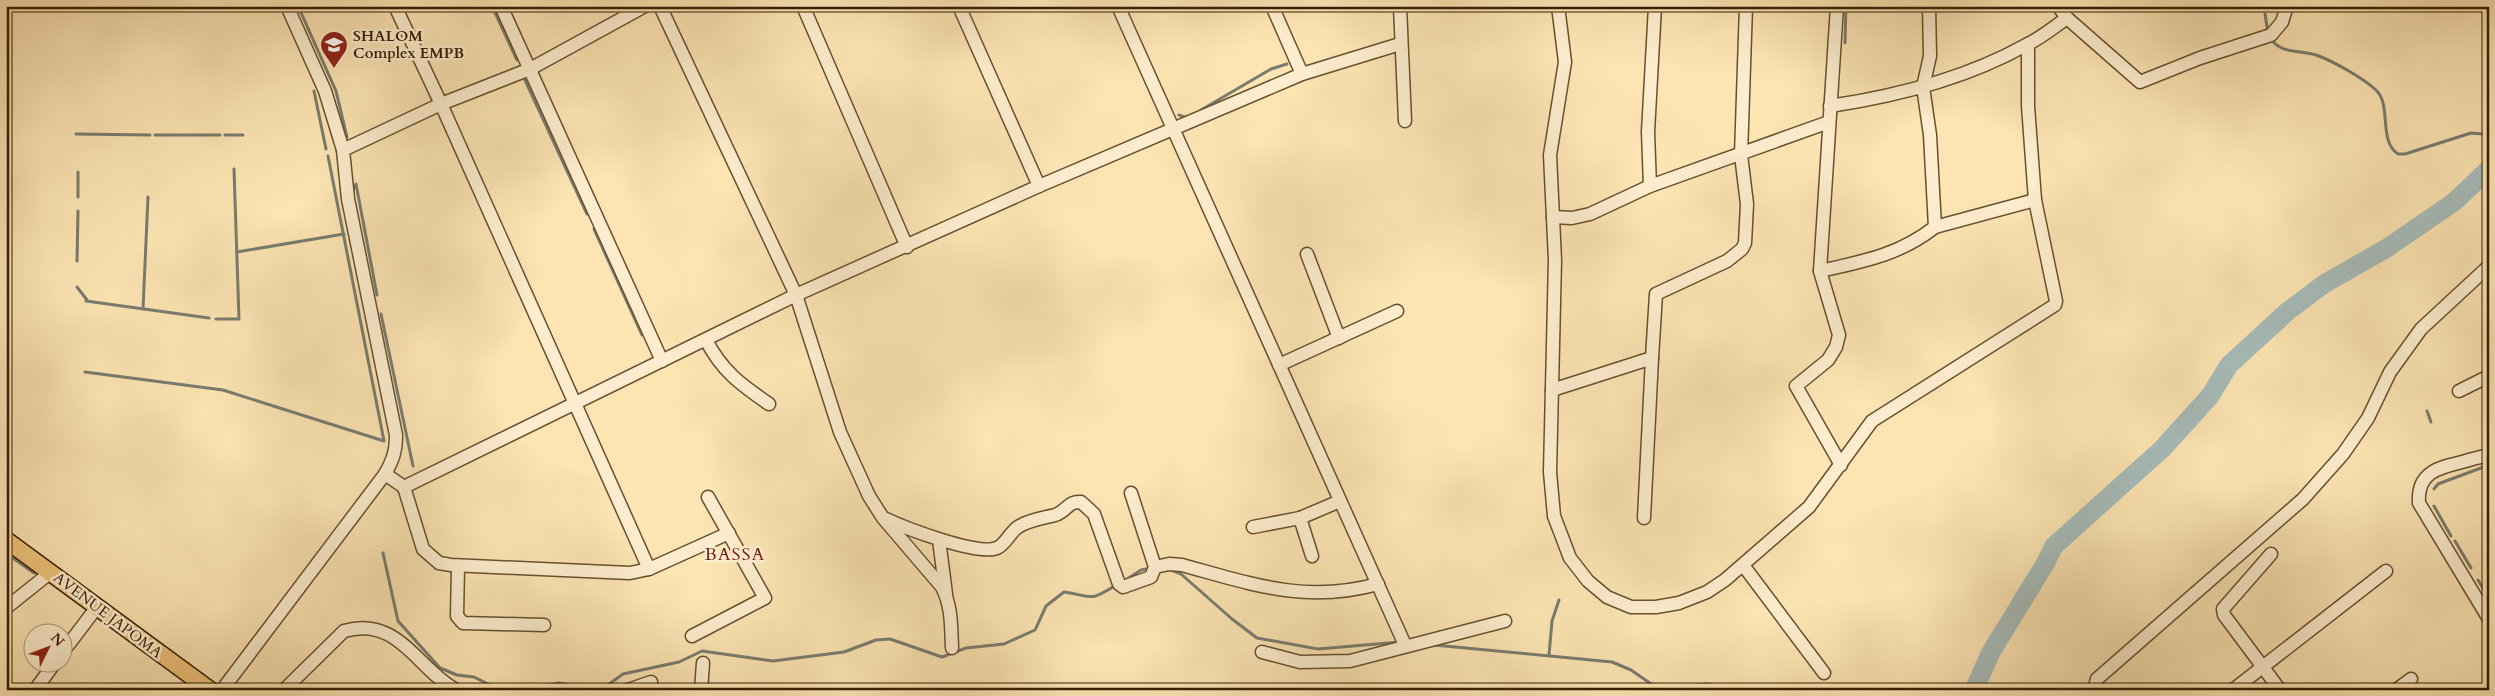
<svg xmlns="http://www.w3.org/2000/svg" width="2495" height="696" viewBox="0 0 2495 696" font-family="Cardo,serif">
  <rect width="100%" height="100%" fill="#fce4b3"/>
  <filter id="stains"><feTurbulence type="fractalNoise" baseFrequency=".004" numOctaves="4"/><feColorMatrix values="0 0 0 0 .2 0 0 0 0 .09 0 0 0 0 .02 0 0 0 .5 -.17"/></filter>
  <radialGradient id="worn" r=".72"><stop offset=".6" stop-color="#630" stop-opacity="0"/><stop offset="1" stop-color="#630" stop-opacity=".3"/></radialGradient>
  <g fill="none" stroke-linecap="round" stroke-linejoin="round">
    <!-- stream -->
    <g stroke="#797c6f" stroke-width="3">
      <path d="M298,6l38,85 11,46"/>
      <path d="M492,6l25,54"/>
      <path d="M2265,14l3,19"/>
      <path d="M2271,39c10,15 29,11 45,16 17,6 47,23 60,35 16,15 2,51 22,64h7l66,-21 12,1 6,7"/>
      <path d="M1845,43l1,-37"/>
      <path d="M525,80l62,134"/>
      <path d="M314,91l12,58"/>
      <path d="M1201,110l70,-41 16,-5"/>
      <path d="M1179,115l8,3"/>
      <path d="M76,134l74,1"/>
      <path d="M155,135h65"/>
      <path d="M225,135h18"/>
      <path d="M352,192l4,-8 21,111"/>
      <path d="M78,197v-25"/>
      <path d="M594,229l48,106"/>
      <path d="M237,252l107,-18"/>
      <path d="M77,261l1,-50"/>
      <path d="M77,287l10,13"/>
      <path d="M86,301l123,17"/>
      <path d="M143,309l5,-112"/>
      <path d="M381,314l32,152"/>
      <path d="M216,319h23l-5,-150"/>
      <path d="M85,372l138,18 161,51 -56,-285"/>
      <path d="M2427,411l4,11"/>
      <path d="M2434,489l4,-5 51,-19"/>
      <path d="M2434,506l17,30"/>
      <path d="M2455,541l16,27"/>
      <path d="M6,553l28,20"/>
      <path d="M383,553l15,68 42,47 17,7 17,2 26,13"/>
      <path d="M1169,569l12,5 51,45 25,19 61,11 82,-7"/>
      <path d="M2478,580l11,18"/>
      <path d="M1124,581l17,-11 11,-2"/>
      <path d="M1434,645l178,17 19,8 26,18 50,-4 28,6"/>
      <path d="M1549,655l3,-34 7,-21"/>
      <path d="M525,690l34,-7 25,5 21,-1 18,-13 56,-12 23,-11 71,10 71,-9 32,-12 14,-1 52,18 24,-9 38,-4 31,-14 11,-24 18,-14c29,4 24,11 52,-7"/>
    </g>
    <!-- river -->
    <path stroke="#a6bbb9" stroke-width="19" d="M1974,690l17,-38 54,-88 9,-18 108,-97 48,-53 19,-31 59,-54 36,-27 63,-36 67,-46 35,-33"/>
    <defs>
      <g id="minor">
        <path d="M395,6l46,98 208,465"/>
        <path d="M501,6l161,355"/>
        <path d="M660,6l136,289 44,137 29,64 14,22 59,69c10,20 9,39 10,61"/>
        <path d="M803,6l104,241"/>
        <path d="M959,6l80,180"/>
        <path d="M1118,6l287,639"/>
        <path d="M1272,6l30,68"/>
        <path d="M1400,6l5,115"/>
        <path d="M1558,6l7,56 -15,93 5,105 -5,212 4,44 16,42 18,23 19,16 24,10h25l23,-4 28,-11 18,-12 84,-73 63,-86 183,-116 1,-4 -21,-101 -7,-94v-62"/>
        <path d="M1837,6l-17,265 19,64 -3,12 -8,13 -32,26 45,79"/>
        <path d="M2058,6l9,12 73,64 60,-24 71,-23 11,-13 5,-16"/>
        <path d="M1830,106c67,-10 137,-28 196,-61 15,-7 28,-18 41,-27"/>
        <path d="M343,150l98,-46 89,-35 115,-63"/>
        <path d="M1650,186l-2,-54 7,-126"/>
        <path d="M1553,217l19,1 18,-4 60,-28 179,-64"/>
        <path d="M1935,227l100,-27"/>
        <path d="M1307,254l32,84"/>
        <path d="M1820,271c45,-10 79,-16 115,-44l-5,-92 -7,-48 7,-31 -1,-50"/>
        <path d="M706,340c16,31 34,44 63,64"/>
        <path d="M1652,358l4,-64 71,-33 15,-12 3,-6 2,-39 -6,-49 5,-149"/>
        <path d="M1279,365l118,-54"/>
        <path d="M1552,390l100,-32 -8,160"/>
        <path d="M2459,391l30,-15"/>
        <path d="M2489,456c-9,0 -19,4 -27,6 -25,6 -45,11 -43,41l70,116"/>
        <path d="M385,474l19,13 392,-192 243,-109 263,-112 98,-30"/>
        <path d="M404,487l19,62 16,14 12,2 179,8 19,-4 80,-36"/>
        <path d="M1300,518l12,38"/>
        <path d="M886,519c19,9 92,37 111,29 9,-4 13,-16 21,-21 10,-7 26,-9 37,-12 12,-4 13,-14 26,-13l13,12 25,70 4,3 28,-10 4,-10 -24,-74"/>
        <path d="M1253,527l47,-9 40,-17"/>
        <path d="M939,540l7,54"/>
        <path d="M2271,554l-48,55 1,6 56,75"/>
        <path d="M1743,565l81,108"/>
        <path d="M458,566l-1,50 6,7 81,2"/>
        <path d="M1155,567l14,-3 13,1c70,19 123,39 196,19"/>
        <path d="M6,608l45,-36"/>
        <path d="M692,636l73,-38 -57,-101"/>
        <path d="M1262,652l38,10 50,-1 155,-40"/>
        <path d="M62,653l35,-46"/>
        <path d="M35,690l19,-26"/>
        <path d="M222,690l163,-216c8,-14 11,-23 11,-39l-48,-236 -5,-49 -18,-59 -38,-85"/>
        <path d="M284,690l60,-59c54,-16 73,38 112,59"/>
        <path d="M628,690l23,-8"/>
        <path d="M701,690l2,-27"/>
        <path d="M2094,690l3,-11 206,-180 40,-45 25,-36 22,-46 31,-43 68,-63"/>
        <path d="M2233,690l153,-119"/>
        <path d="M2396,690l15,-11"/>
      </g>
      <path id="major" d="M6,540l204,150"/>
    </defs>
    <!-- minor casing -->
    <use href="#minor" stroke="#68502e" stroke-width="15"/>
    <!-- major casing -->
    <use href="#major" stroke="#361e01" stroke-width="19"/>
    <!-- minor -->
    <use href="#minor" stroke="#fdedce" stroke-width="12"/>
    <!-- major -->
    <use href="#major" stroke="#eec27a" stroke-width="16"/>
  </g>
  <!-- icons -->
  <defs>
    <symbol id="school-pin" viewBox="-11 -11 22 30"><path d="M0 17L-7.5 6A9.5 9.5 0 1 1 7.5 6Z" fill="#8f2418" stroke="#fdedce"/><path d="M0-5L7-2L0 1L-7-2ZM-4 1L0 2.5L4 1V4Q0 6-4 4Z" fill="#fff"/></symbol>
  </defs>
  <g fill-rule="evenodd">
    <use href="#school-pin" x="318" y="29" width="32" height="43"/>
  </g>
  <g text-anchor="middle" stroke-width="5" stroke-linejoin="round" paint-order="stroke">
    <!-- poi labels -->
    <g font-size="15" font-weight="bold" fill="#361e01" stroke="#fdedce" text-anchor="start">
      <text x="353" y="41">SHALOM<tspan x="353" dy="17">Complex EMPB</tspan></text>
    </g>
    <!-- street labels -->
    <g font-size="15" fill="#361e01" stroke="#fdedce">
      <text transform="translate(108 615) rotate(37)" y="5">AVENUE JAPOMA</text>
    </g>
    <!-- quarter labels -->
    <g font-size="18" letter-spacing="1" fill="#7a1f14" stroke="#fdedce">
      <text x="735" y="560">BASSA</text>
    </g>
  </g>
  <!-- margin -->
  <rect width="2495" height="696" fill="none" stroke="#fce4b3" stroke-width="25"/>
  <rect x="8" y="8" width="2480" height="681" fill="none" stroke="#361e01" stroke-width="2.5"/>
  <rect x="12" y="12" width="2470" height="671" fill="none" stroke="#361e01"/>
  <!-- north arrow -->
  <g transform="translate(48 648) rotate(48)"><circle r="24" fill="#fdedce" stroke="#ad9a7c"/>
  <path d="M0-4L9 19L0 12L-9 19Z" fill="#8f2418"/>
  <text y="-8" font-size="14" font-weight="bold" text-anchor="middle" fill="#361e01">N</text>
  </g>
  <rect width="100%" height="100%" filter="url(#stains)"/>
  <rect width="100%" height="100%" fill="url(#worn)"/>
</svg>
